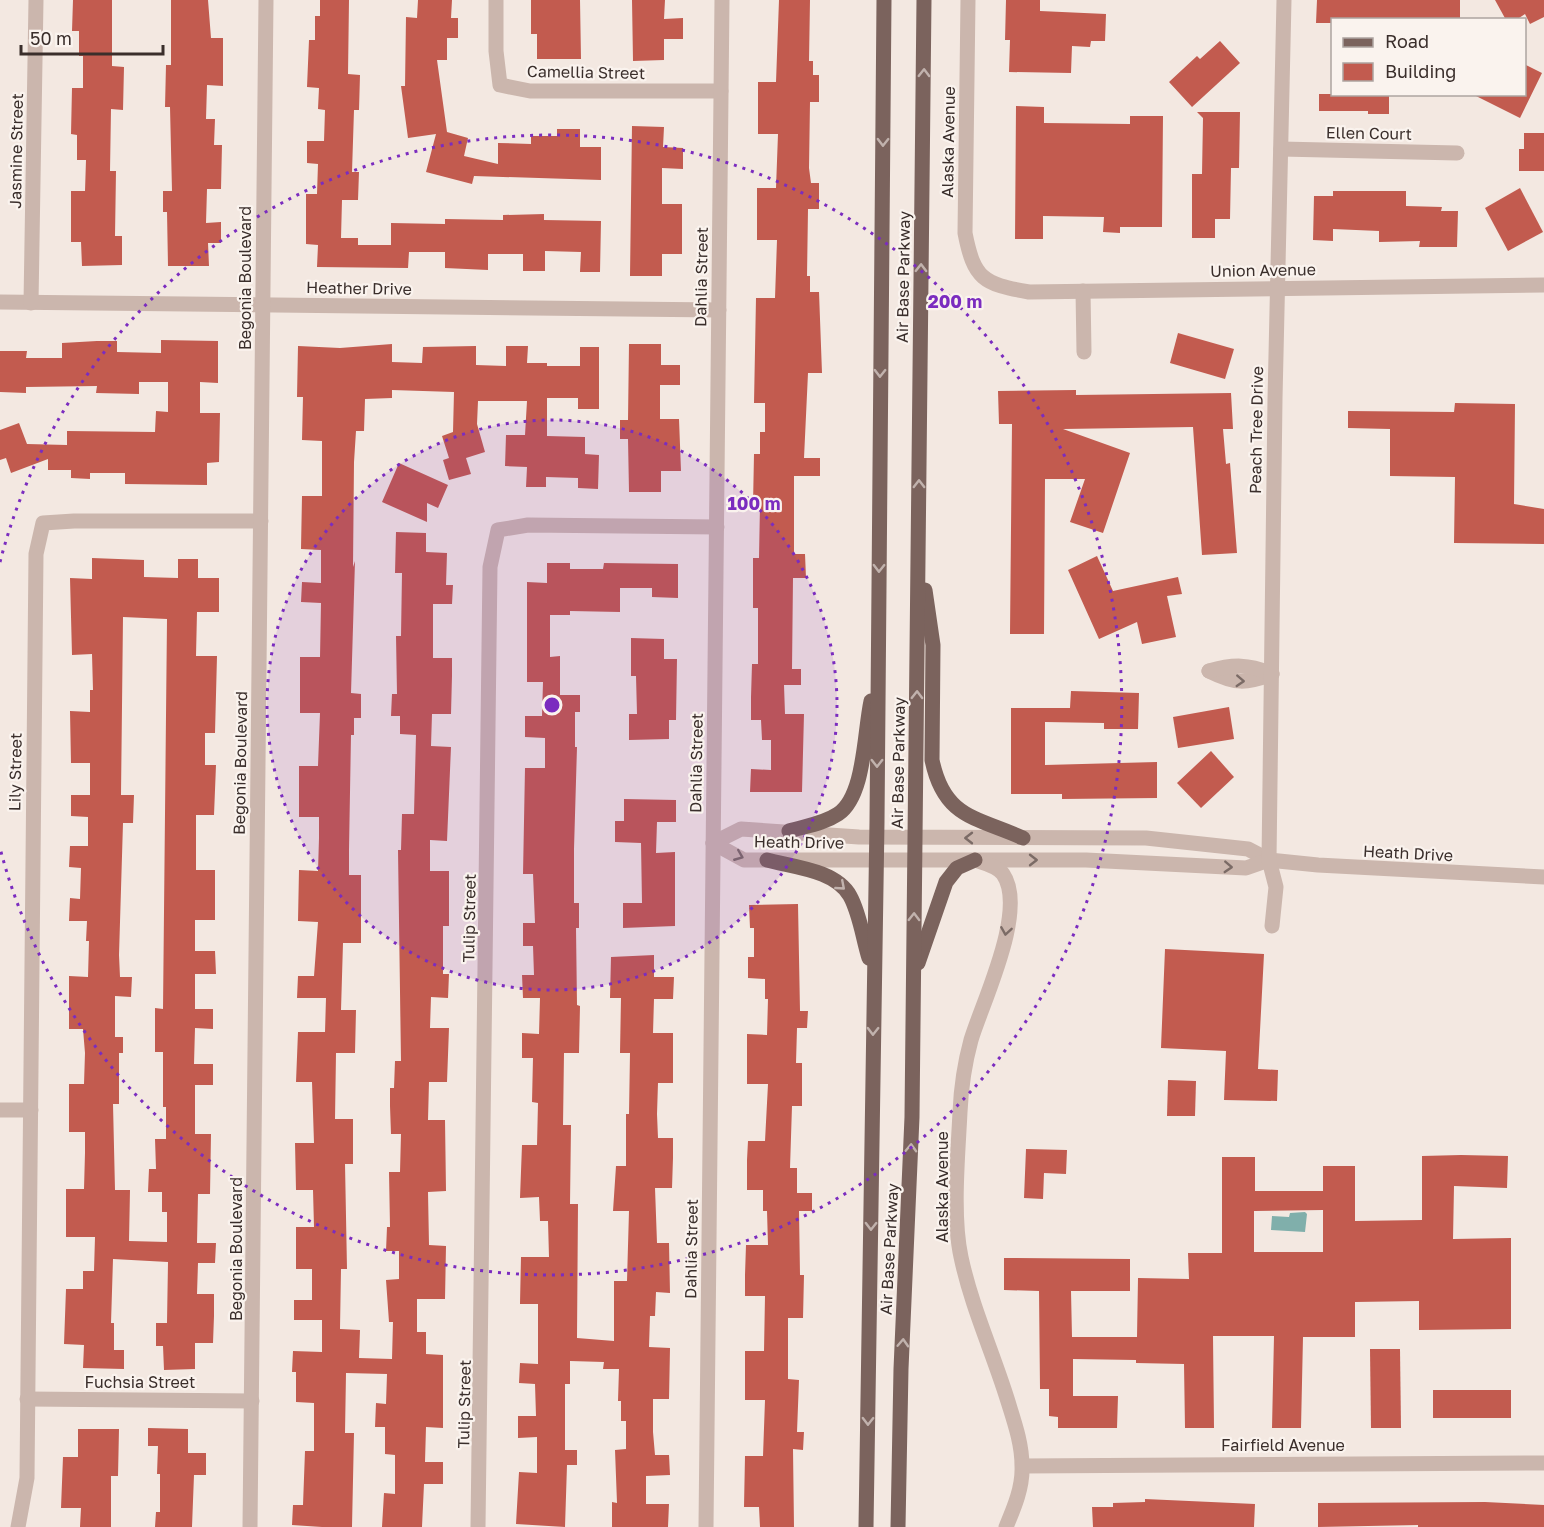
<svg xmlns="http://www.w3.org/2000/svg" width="1544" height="1527" viewBox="0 0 1544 1527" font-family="'Golos Text',sans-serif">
  <rect width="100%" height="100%" fill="#f3e8e1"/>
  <!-- water -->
  <path fill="#80afab" d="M1305,1212l2,2 -2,18 -34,-2 1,-14 17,1 1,-4z"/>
  <!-- building -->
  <g fill="#c25b4f" fill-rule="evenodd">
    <path d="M73,0h39v66l12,1 -1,43 -12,-1 -1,62h6l-1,65h7v29l-40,1 -1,-24h-10v-51h14l1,-31h-9v-25l-6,-1 1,-46h11v-32h-4v-25h-7z"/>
    <path d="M171,0h37l3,38h12v48l-16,-1 -1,34h9l-1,26h8l-1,44h-14l-1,34 15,-1v21h-13l1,23h-41l-1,-54h-4v-21h9l-2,-84h-5l1,-42h5z"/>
    <path d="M320,0h29l-1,74 12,1 -1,35h-5l-2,62h7l-1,28h-16l-1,38h17v7h33v-22l54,1v-5l58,1v-5l41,-1v6l57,1 -1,51h-20l1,-20 -36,-1v20h-22v-17h-35v16l-43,-2v-16h-36l-1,16 -91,-1 1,-22 -12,-1v-50h11l1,-30 -11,-1v-22h17l1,-31 -7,-1 1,-21 -12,-1 2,-47h6v-24h5z"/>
    <path d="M418,0h34l-1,18h7v20h-11v22h-10l10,72 21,6 -4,18 34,8v-21l33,1v-8h26v-7h23v18h21v33l-127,-4 -2,8 -46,-12 10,-38 -28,4 -7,-52h4l1,-69 11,1z"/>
    <path d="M531,0h49l1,59h-44v-25h-6z"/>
    <path d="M632,0h33l-1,19 19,-1v21h-19v21l-31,1z"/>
    <path d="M779,0h31l-1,61h4v14h6v27h-9l-1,66 2,15h8v26h-11l-1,67h3v16h9l3,81h-14l-4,85h16v18h-26v78h11l1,24h-13l-1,91h9v16h-17l1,29h19l-2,78h-52l1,-23 20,1v-30h-9l-1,-20h-10v-23l1,-33h6v-56h-5v-50h6l1,-53h-7l1,-51h6v-22h5v-29h-11l2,-105h19l2,-58h-20v-52h19l2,-54h-20v-52h18z"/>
    <path d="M1006,0h34v11l66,3 -1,27h-14l-1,6 -18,-1 -1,27 -62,-1 1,-32h-5z"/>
    <path d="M1317,0h143v20h-128v3h-16z"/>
    <path d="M1495,0h49v17l-14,7 -5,-10 -9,6h-10z"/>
    <path d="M1220,41l20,22 -48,44 -23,-25 28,-26 3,3z"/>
    <path d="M1524,64l18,9 -22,45 -48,-24h52z"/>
    <path d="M1319,94h70v20h-21v-3h-49z"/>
    <path d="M1016,106l28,1v16l86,1v-8h33l-1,111h-42v6l-17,-1 1,-15 -61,-1v23h-28z"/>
    <path d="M1197,112h43l-1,56h-8l-1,51h-15v19h-23v-64h10l1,-56z"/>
    <path d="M632,126l32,1 -1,20 20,1v21l-21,-1v36h20v50h-20v22h-32z"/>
    <path d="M1524,133h20v38h-25v-22h5z"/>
    <path d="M1520,188l23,44 -35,19 -23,-43z"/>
    <path d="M1333,191h73v15l36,1 -1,4h17l-1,36h-38l1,-6 -41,1v-11l-46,-2v12l-20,-1 1,-44h19z"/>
    <path d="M1178,333l56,16 -9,30 -55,-16z"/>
    <path d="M161,340l57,1v42l-18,-1v31h20l-1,49 -12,1v22l-82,-1v-11h-35v6l-19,-1v-8h-23v-11l-37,14 -5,-15 -6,2v-30l19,-7 8,21 40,1v-14l88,1 1,-21 12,1v-30h-29v12l-43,-1 1,-7 -71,1v6l-26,-1v-41h27l-1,7h36v-15l35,-2h20v11l44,1z"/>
    <path d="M392,344v18l30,1 1,-16 53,-1v19l30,1v-20h22l-1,17h20v3h33v-19h19v62h-21v-11h-31v38l38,1v17l14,1 -1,34 -20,-1v-10l-32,-1v10h-20l1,-20 -22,-1 1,-31h19l2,-34h-49l-1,23 8,28 -19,6 5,16 -22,6 -6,-20 6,-2 -7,-22 11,-4 1,-40 -62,-2v8l-27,1 -1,32h-8l-2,31 -1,105 2,-6 -4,132 10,1v24h-7v17h-3l-2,115v25h12v68h-18l-2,67h15l-1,43h-19l-1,66h18v45h-8l2,105h-6l-1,60 20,1 -1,28 33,1 1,-37h-4l-3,-42 13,-1v-28h-13l1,-24h3l-1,-55h11l1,-38h-10l-1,-28v-18h4l1,-27h6l-3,-211h3l1,-36h12l2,-79 -16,-1v-18h-9l1,-22h5l-1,-58h5l1,-63h-7l1,-41 30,1v19l21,1 -1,32h7l-1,19h-19v54h19v18l-1,38h-19l-1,32 20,1 -4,94 -17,-1v31h19v55h-6v48h6l-1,24 -17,-1 -1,31h19l-2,54h-18l-1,38h17l1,71 -18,1 1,53 17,1 -1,53h-28v33h9v22l17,1v73l-17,-1 -1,35h18v22h-19l-2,43h-40l2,-34 11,1v-39l-10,-1v-27h-10l1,-24 10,1 1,-30 -41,-1 -1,60h9l-2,94h-30l-30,-2 1,-20h10l2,-54h9v-48l-18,-1v-30h-4l1,-21 29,1v-32h-28v-20h18v-31h-16v-42h18l-1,-37h-17l-1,-47h19l-2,-61h-16l2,-50h27l1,-34h-29l1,-22h16l4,-54 -20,-1 1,-51 19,1 1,-33v-21h-20v-51h19l2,-53h-20v-56h20l1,-54 -20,-1 1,-20 19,1v-33l-20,-1 1,-53h20v-55l-20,-1 1,-43h-6l1,-51 42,2z"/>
    <path d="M629,344h32v21h19v20h-20v34h19l2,52h-20v21h-32l-1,-53h-8v-19h8z"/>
    <path d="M1076,390v5l155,-2 2,36h-10l3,35 4,-1 7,90 -35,2 -9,-128 -130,2 67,24 -27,80 -33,-11 15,-43h-40l-1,155h-34l2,-210h-13l-1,-33z"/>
    <path d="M1455,403l60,1 -1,100 30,5v35l-90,-1 1,-66 -65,-1v-47l-42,-1v-17l106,1z"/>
    <path d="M399,463l49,22 -10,23 -11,-5v19l-45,-20z"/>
    <path d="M1097,556l16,35 65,-14 4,17 -15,2 9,41 -34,7 -5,-22 -38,17 -31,-69z"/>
    <path d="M92,558l52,2v17l34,1v-19h20v19h21v34h-22l-1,44h21l-2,77h-10v32h11l-2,50h-18v55h19v50h-20v31h20l1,23h-21v35h18v20l-18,-1 -1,36h19v21h-18v49h16l-1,60h-12l-1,49h19l-1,20h-17l-1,31h17v22l-1,27h-18v26l-31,1 -1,-24h-7v-23h11l1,-61 -55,-3 -2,64h3v27h10v19l-41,-1 1,-23 -20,-1 2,-55h17v-18h11l1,-34h-29v-48h18l1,-36v-21h-16v-48h15l1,-31 -2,-24h-14v-53l19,1 1,-36h-3l1,-20h-18l1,-23 10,1 1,-31 -12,-1 1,-21h18v-29l-17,-1v-21h19v-32h-19l-1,-52 20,1v-22h3l-1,-36 -20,1 -2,-77 22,1zM123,617l44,2 -4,390 -8,-1v44h8v55h3v32h-11l1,30h-7l-1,23h14v20h5v30l-38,-1 1,-51h-15l-2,-86h6v-51h4v-16h-8v-41l16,1 1,-20h-12l-1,-22 4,-132h10l1,-28h-13z"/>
    <path d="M547,563h23v6h33l1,-6 74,1v34l-26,-1v-9h-32v24l-50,-1v4h-20v42l10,-1v39h20v17h-5v35h2l-3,102v54h5v25h-3l1,77 3,1 -1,47h-15l-1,72h8l-1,79h8l-1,134 37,3v-60h13l2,-70h-16l3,-45h10v-52h3l1,-61h-10l1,-55h-11l1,-41 43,-2v22h20l-1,22h-19l-1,34h20v50h-15l-1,31 1,24h15v20l-1,30h-17l2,55h12l1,50 -14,-1 -1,24h-5l-1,31 21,1 -1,51h-16v33l2,23h14l1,20 -24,1v28h23l-1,23h-56v-25l5,1 -2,-53 11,-1v-28h-5v-20h-3l1,-32h-16l1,-7 -34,-1v23h-5v66h12v15h-10l-2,62 -49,-3 3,-52 18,1v-36l-19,1v-22h18l-1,-32 -16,-1 1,-20 18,1v-60h-18l1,-47h28l-1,-36h-8l-1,-24 -19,1 2,-53h15l1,-42 -6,-1 1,-44h-11v-25l17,1 1,-36h-17l-1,-23h12l-1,-29h-10v-23h12l-2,-49h-10l2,-106h20v-30l-20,-1v-21h17l1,-34h-16v-100l20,1z"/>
    <path d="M631,638l33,1v20h13l-1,61h-7v19l-40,1v-26h8l-1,-38h-5z"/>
    <path d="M1071,691l68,2 -1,36h-34v-6l-59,-1v43l112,-3v36l-95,1v-5h-51v-86h59z"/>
    <path d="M1229,707l5,32 -56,9 -5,-31z"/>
    <path d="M1211,751l23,26 -33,31 -24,-25z"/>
    <path d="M624,799l52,1v22h-19l-1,31 19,-1v74l-52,2v-25h19l-1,-60 -26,-1v-21h9z"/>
    <path d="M798,904l2,107h8l-1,17h-10l-1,35h6v43h-10l-2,62h7v25h15v18h-13l1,64h4l-1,43h-15v61l11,1 -2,52h7l-1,18 -10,-1 1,78h-34l-1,-20h-15l1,-51h18l2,-56h-20v-49h19l1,-55h-20v-21l1,-30h22l-1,-34h-4v-21h-16v-30l1,-19h17l3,-57h-21v-50l20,1 1,-36h-3v-20l-17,-1v-21h6v-29h-4l-1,-23z"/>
    <path d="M1165,949l99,5 -6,115 20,1 -1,31 -53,-1 2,-49 -65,-3z"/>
    <path d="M1168,1080l28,1 -1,35h-28z"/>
    <path d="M1026,1149l41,1 -1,24 -22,-1 -1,26 -19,-1z"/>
    <path d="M1461,1155l47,1 -1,32 -53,-2 -1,53 58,-1v91l-92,1v-29l-64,1v35h-52l-2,91h-29l2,-92h-61l1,92h-29l-1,-64 -48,-1v-3l-63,-1v37h45l-1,32h-59v-11l-9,-1v-27h-9l-1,-98 -35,-1v-32l126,1v32h-59l1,46h65l1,-59 51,1 -1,-26h34v-96h33v34h68v-25h32v55l67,-1v-64zM1323,1210v42h-69v-41z"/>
    <path d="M1370,1349h30l1,79h-30z"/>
    <rect x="1433" y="1390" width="78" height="28"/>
    <path d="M148,1428l40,1v24h18v22h-12l-2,52h-37l1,-15h4v-38h-3l1,-28h-10z"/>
    <path d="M78,1429h41l-1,47h-7v51h-31l1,-19h-20l2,-51h15z"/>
    <path d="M1145,1499l110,5 -1,23h-161l-1,-20h21v-4l32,-1z"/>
    <path d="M1485,1502l59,3v22h-126v-2l-100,2v-24z"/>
  </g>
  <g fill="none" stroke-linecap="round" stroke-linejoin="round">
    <!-- minor -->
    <g stroke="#cbb6ad" stroke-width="15">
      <path d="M496,0v51l4,34 30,6h191"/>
      <path d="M968,0l-3,233c9,46 18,51 64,59l515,-7"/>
      <path d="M1281,149l176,4"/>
      <path d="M1083,291l1,61"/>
      <path d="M0,302l719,8"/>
      <path d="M31,303l5,-303"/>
      <path d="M1209,671c26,13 37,13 63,3"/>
      <path d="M1209,671c24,-7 40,-7 63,3"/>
      <path d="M713,843l28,-14 118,8 287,1 102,11 21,11 49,5 226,12"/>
      <path d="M713,843l31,17h342l160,8 23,-8"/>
      <path d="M975,860c9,3 22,6 28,14 25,36 -21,129 -32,166 -6,22 -10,49 -11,72 -2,42 -8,104 1,145 11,52 34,100 49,151 6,19 12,38 12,58 1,21 -8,42 -16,61"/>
      <path d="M1272,926l4,-39 -7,-27 6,-461 9,-399"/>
      <path d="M0,1110h31"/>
      <path d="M27,1399l225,2"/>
      <path d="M1023,1466l521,-3"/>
      <path d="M18,1527l9,-49 9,-924 7,-31 31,-2h187"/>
      <path d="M250,1527l16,-1527"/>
      <path d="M478,1527l12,-960 8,-37 30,-5 189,2"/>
      <path d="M706,1527l16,-1527"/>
    </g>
    <!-- major -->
    <g stroke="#7b635d" stroke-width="15">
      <path d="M925,590l8,55 -1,115c12,58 44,57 91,78"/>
      <path d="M789,831c16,-5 34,-7 49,-17 27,-18 26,-81 33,-113"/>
      <path d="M767,860c26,7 69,10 83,36 10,18 13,43 19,62"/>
      <path d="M918,963l28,-81 11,-14 18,-8"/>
      <path d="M866,1527l11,-705 7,-822"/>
      <path d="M898,1527l3,-158 11,-252 12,-1117"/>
    </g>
  </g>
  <!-- one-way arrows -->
  <defs><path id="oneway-chevron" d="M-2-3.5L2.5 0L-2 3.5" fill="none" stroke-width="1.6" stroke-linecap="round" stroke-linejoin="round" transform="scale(1.5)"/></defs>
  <g stroke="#c1b2ad">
    <use href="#oneway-chevron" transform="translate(924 73) rotate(-89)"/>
    <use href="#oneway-chevron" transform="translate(883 142) rotate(91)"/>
    <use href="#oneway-chevron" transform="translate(921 268) rotate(-89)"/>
    <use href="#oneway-chevron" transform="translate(880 373) rotate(91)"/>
    <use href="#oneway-chevron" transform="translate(919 484) rotate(-90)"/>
    <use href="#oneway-chevron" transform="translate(879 568) rotate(91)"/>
    <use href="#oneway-chevron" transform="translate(917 695) rotate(-89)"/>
    <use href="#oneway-chevron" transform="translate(877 763) rotate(90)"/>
    <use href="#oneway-chevron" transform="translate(841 886) rotate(41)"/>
    <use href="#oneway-chevron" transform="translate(914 917) rotate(-89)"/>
    <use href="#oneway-chevron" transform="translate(873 1031) rotate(91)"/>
    <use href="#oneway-chevron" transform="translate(911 1148) rotate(-88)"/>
    <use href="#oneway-chevron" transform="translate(871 1226) rotate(91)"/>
    <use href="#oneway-chevron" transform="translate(903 1343) rotate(-87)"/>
    <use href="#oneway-chevron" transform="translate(868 1421) rotate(91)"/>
  </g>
  <g stroke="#7b6b66">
    <use href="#oneway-chevron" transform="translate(1240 681) rotate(3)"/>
    <use href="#oneway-chevron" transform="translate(969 838) rotate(-180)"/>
    <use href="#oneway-chevron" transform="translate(739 856) rotate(22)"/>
    <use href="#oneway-chevron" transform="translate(1033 860)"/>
    <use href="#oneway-chevron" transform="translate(1228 867) rotate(3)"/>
    <use href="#oneway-chevron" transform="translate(1006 931) rotate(99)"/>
  </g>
  <!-- distance rings -->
  <circle cx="552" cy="705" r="285" fill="#7b2cbf" fill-opacity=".12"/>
  <g fill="none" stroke="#7b2cbf" stroke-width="3" stroke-dasharray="3 6">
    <circle cx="552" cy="705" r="285"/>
    <path d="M0 562A570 570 0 1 1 0 848"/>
  </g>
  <g text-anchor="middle" stroke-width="4.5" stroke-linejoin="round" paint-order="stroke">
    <!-- street labels -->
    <g font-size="16" fill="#3a2e2b" stroke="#faf3ee">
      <text transform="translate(586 72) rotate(1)" y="6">Camellia Street</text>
      <text transform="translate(1369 133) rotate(1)" y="6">Ellen Court</text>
      <text transform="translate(948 142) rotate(-89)" y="6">Alaska Avenue</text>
      <text transform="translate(16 151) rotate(-89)" y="6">Jasmine Street</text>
      <text transform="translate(1263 270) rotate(-1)" y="6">Union Avenue</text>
      <text transform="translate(701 277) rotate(-89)" y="6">Dahlia Street</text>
      <text transform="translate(903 277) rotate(-89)" y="6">Air Base Parkway</text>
      <text transform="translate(245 278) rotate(-90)" y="6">Begonia Boulevard</text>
      <text transform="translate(359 288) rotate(1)" y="6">Heather Drive</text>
      <text transform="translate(1256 430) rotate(-89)" y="6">Peach Tree Drive</text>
      <text transform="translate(240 763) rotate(-89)" y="6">Begonia Boulevard</text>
      <text transform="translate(696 763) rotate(-89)" y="6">Dahlia Street</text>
      <text transform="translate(898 763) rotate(-89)" y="6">Air Base Parkway</text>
      <text transform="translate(15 772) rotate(-89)" y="6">Lily Street</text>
      <text transform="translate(799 842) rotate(1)" y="6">Heath Drive</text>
      <text transform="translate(1408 853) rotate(3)" y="6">Heath Drive</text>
      <text transform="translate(469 918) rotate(-89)" y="6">Tulip Street</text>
      <text transform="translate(942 1187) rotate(-90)" y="6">Alaska Avenue</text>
      <text transform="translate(236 1249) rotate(-90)" y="6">Begonia Boulevard</text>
      <text transform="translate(691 1249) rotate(-89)" y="6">Dahlia Street</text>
      <text transform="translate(889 1249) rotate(-87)" y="6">Air Base Parkway</text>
      <text x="140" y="1388">Fuchsia Street</text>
      <text transform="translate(464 1404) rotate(-89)" y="6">Tulip Street</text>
      <text x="1283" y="1451">Fairfield Avenue</text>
    </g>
  </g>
  <circle cx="552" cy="705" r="9" fill="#7b2cbf" stroke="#faf3ee" stroke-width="3"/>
  <g font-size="18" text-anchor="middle" font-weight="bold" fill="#7b2cbf" stroke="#faf3ee" stroke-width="4.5" stroke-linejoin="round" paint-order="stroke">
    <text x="955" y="308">200 m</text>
    <text x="754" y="510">100 m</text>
  </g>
  <!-- legend -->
  <rect x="1331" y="18" width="195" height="78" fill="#faf3ee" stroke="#ada4a0" stroke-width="1.5"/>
  <rect x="1343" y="38" width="30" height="9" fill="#7b635d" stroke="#ada4a0" stroke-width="1.5"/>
  <text x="1385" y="48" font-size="18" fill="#3a2e2b">Road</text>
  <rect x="1343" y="63" width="30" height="18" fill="#c25b4f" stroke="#ada4a0" stroke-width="1.5"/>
  <text x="1385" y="78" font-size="18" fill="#3a2e2b">Building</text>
  <!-- scale -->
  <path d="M21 45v9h142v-9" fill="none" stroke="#3a2e2b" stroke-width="3"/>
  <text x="30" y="45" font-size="18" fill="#3a2e2b" stroke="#faf3ee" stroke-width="4.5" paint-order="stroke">50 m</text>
</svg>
